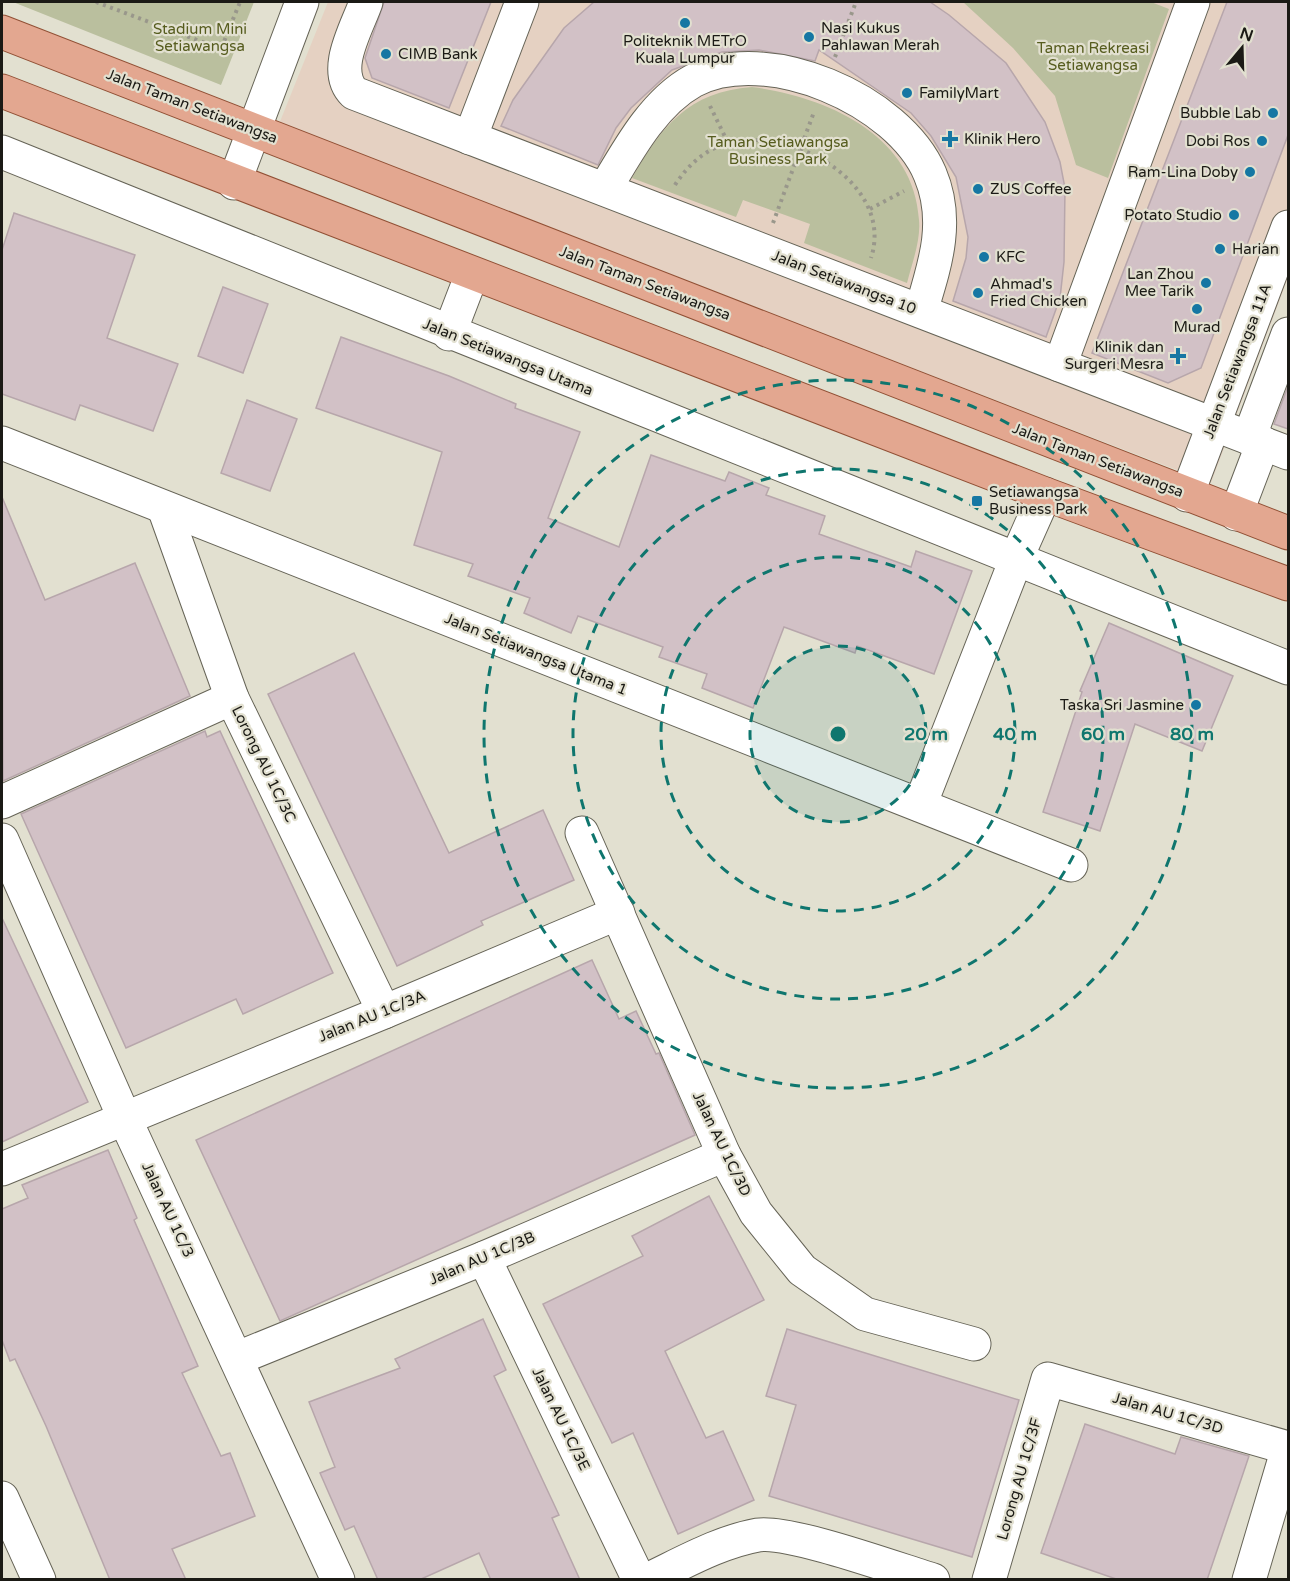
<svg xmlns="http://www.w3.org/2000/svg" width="1290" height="1581" viewBox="0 0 1290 1581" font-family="'Varela Round',sans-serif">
  <rect width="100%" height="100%" fill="#e2e0d0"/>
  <!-- commercial -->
  <path fill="#e5d1c2" d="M328,2h960v276l-77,205 -932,-359z"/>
  <!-- green -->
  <g fill="#babf9e">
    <path d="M13,2h241l-33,83z"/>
    <path d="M963,2h188l18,7 -61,169 -32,-13 -21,-69 -42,-48z"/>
    <path d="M752,87c74,10 162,47 167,133 2,20 -7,43 -12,63l-103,-40 6,-19 -67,-24 -7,17 -104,-39c30,-52 56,-86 120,-91z"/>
  </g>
  <!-- building -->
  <g fill="#d2c1c6" stroke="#b7a6ab" stroke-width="1.5">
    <path d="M384,2h107l-42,106 -77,-30 -7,-20z"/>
    <path d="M594,2h336l19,13 57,48 39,59 15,40 5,26 -1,74 -4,36 -14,39 -93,-36 13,-43 2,-21 -12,-60 -25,-41 -20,-23 -92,-63 -4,11 -56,-11 -37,2 -50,18 -41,38 -15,20 -18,37 -97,-39 12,-26 51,-72z"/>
    <path d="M1227,2h61v133l-87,233 -33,15 -76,-30z"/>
    <path d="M14,213l121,42 -28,83 71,26 -25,67 -73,-26 -5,15 -73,-26v-144z"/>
    <path d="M223,287l45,17 -25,69 -45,-17z"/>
    <path d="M341,337l108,39 67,28 -1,4 65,24 -32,86 71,29 32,-92 74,26 4,-9 40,16 -3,7 59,21 -6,18 92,33 5,-16 56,20 -38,103 -77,-28 -2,7 -71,-26 -31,81 -51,-20 5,-14 -48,-17 4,-10 -85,-31 -7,17 -47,-20 6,-15 -62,-22 5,-12 -59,-19 28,-93 -126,-44z"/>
    <path d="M1288,386v43l-14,-5z"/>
    <path d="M247,400l50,19 -27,72 -49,-18z"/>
    <path d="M2,497l43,103 90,-37 55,133 -187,85z"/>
    <path d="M1109,623l124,53 -31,75 -67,-27 -35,107 -57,-19 39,-120 -2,-1z"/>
    <path d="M354,653l95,200 94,-43 31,70 -93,41 2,4 -86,41 -129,-272z"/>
    <path d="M205,731l2,6 13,-6 113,242 -90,41 -7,-15 -110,49 -105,-234z"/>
    <path d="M2,918l86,184 -86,40z"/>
    <path d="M592,960l27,59 17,-8 20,43 3,-1 36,82 -415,186 -84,-181z"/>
    <path d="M108,1150l29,68 -3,2 64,146 -16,7 39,83 9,-3 25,63 -83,33 14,31h-76l-64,-154 -31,-67 -5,2 -8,-21v-131l26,-11 -6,-13z"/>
    <path d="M709,1196l55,104 -99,51 41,87 17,-7 31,69 -76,34 -45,-101 -21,10 -69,-139 100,-48 -11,-20z"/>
    <path d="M483,1319l23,51 -12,6 65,139 -7,3 28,62h-89l-12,-27 -60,27h-41l-24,-54 -9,4 -25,-57 15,-6 -26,-65 91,-34 -5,-9z"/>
    <path d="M787,1329l232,71 -47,157 -203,-61 27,-91 -30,-9z"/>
    <path d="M1085,1424l90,30 6,-17 68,19 -42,124h-88l-78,-27z"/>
  </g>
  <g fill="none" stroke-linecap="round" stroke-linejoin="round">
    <defs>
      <g id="minor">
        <path d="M366,2c-9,26 -35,68 -12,91l934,360"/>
        <path d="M470,138l52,-136"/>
        <path d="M2,152c428,174 858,342 1286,516"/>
        <path d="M234,183l68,-181"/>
        <path d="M605,189c22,-37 48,-86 88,-108 73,-39 206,19 237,93 20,47 5,91 -9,137"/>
        <path d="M449,334l23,-60"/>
        <path d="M1060,365l133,-363"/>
        <path d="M1249,438l39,-104"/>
        <path d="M2,443l1069,422"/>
        <path d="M1187,495l101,-268"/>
        <path d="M164,508l68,190 152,314"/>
        <path d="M1236,514l27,-71"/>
        <path d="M2,802l230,-104"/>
        <path d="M920,805l97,-248 28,-63"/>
        <path d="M582,833l142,322 32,58 46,57 63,44 109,30"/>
        <path d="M2,840l122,277 214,463"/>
        <path d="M2,1169l382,-157 234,-99"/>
        <path d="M484,1258l155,322"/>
        <path d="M238,1358l246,-100 240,-103"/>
        <path d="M2,1498l37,82"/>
        <path d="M647,1580c36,-17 72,-38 111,-45 31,-5 139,34 175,45"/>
        <path d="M989,1580l59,-201 240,69"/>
        <path d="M1249,1580l39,-132"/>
      </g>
      <g id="major">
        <path d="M2,32l1286,501"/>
        <path d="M2,91l1043,403 243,90"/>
      </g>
    </defs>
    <!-- minor casing -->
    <use href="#minor" stroke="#666457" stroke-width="35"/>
    <!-- major casing -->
    <use href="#major" stroke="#915035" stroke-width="35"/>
    <!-- path -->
    <g stroke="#99978b" stroke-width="4" stroke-dasharray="3 4.5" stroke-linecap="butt">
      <path d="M96,2l125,47 19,-47"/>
      <path d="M835,57l21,-55"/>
      <path d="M710,106l18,37"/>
      <path d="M675,185c13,-20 30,-36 54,-42 63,-17 166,41 142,115"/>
      <path d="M870,209l34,-18"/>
      <path d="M773,223l41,-111"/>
    </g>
    <!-- minor -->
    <use href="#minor" stroke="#fff" stroke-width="33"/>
    <!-- major -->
    <use href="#major" stroke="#e3a790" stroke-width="33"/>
  </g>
  <!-- distance rings -->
  <circle cx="838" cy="734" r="88" fill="#0f766e" fill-opacity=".12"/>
  <g fill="none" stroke="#0f766e" stroke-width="3" stroke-dasharray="10 8">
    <circle cx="838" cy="734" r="88"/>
    <circle cx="838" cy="734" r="177"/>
    <circle cx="838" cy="734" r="265"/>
    <circle cx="838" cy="734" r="354"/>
  </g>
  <!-- markers -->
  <g fill="#1577a3" stroke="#e2e0d0" stroke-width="2">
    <circle cx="685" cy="23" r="6"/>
    <circle cx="809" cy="37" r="6"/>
    <circle cx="386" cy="54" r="6"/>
    <circle cx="907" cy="93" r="6"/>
    <circle cx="1273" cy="113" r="6"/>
    <path d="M947 130h6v6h6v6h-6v6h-6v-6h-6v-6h6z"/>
    <circle cx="1262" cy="141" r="6"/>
    <circle cx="1250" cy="172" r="6"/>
    <circle cx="978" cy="189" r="6"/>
    <circle cx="1234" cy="215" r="6"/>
    <circle cx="1220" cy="249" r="6"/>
    <circle cx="984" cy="257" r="6"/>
    <circle cx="1206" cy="283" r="6"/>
    <circle cx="978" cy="293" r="6"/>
    <circle cx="1197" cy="309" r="6"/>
    <path d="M1175 347h6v6h6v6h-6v6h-6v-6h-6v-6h6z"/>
    <rect x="971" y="495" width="12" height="12" rx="3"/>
    <circle cx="1196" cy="705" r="6"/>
  </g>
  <g text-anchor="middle" stroke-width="4.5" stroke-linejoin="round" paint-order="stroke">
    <!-- poi labels -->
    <g font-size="15" fill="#1b1a15" stroke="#e2e0d0" text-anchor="start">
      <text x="821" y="33">Nasi Kukus<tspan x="821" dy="17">Pahlawan Merah</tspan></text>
      <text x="685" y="46" text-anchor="middle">Politeknik METrO<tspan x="685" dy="17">Kuala Lumpur</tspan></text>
      <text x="398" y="59">CIMB Bank</text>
      <text x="919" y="98">FamilyMart</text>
      <text x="1261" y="118" text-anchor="end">Bubble Lab</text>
      <text x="964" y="144">Klinik Hero</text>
      <text x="1250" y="146" text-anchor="end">Dobi Ros</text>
      <text x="1238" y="177" text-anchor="end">Ram-Lina Doby</text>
      <text x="990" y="194">ZUS Coffee</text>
      <text x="1222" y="220" text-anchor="end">Potato Studio</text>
      <text x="1232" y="254">Harian</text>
      <text x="996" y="262">KFC</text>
      <text x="1194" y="279" text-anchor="end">Lan Zhou<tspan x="1194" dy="17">Mee Tarik</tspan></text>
      <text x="990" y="289">Ahmad's<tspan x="990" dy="17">Fried Chicken</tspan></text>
      <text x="1197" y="332" text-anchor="middle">Murad</text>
      <text x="1164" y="352" text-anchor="end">Klinik dan<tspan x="1164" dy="17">Surgeri Mesra</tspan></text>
      <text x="989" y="497">Setiawangsa<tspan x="989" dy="17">Business Park</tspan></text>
      <text x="1184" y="710" text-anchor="end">Taska Sri Jasmine</text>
    </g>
    <!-- park labels -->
    <g font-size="15" fill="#565c1e" stroke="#e2e0d0">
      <text x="200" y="34">Stadium Mini<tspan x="200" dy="17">Setiawangsa</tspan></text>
      <text x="1093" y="53">Taman Rekreasi<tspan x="1093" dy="17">Setiawangsa</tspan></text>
      <text x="778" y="147">Taman Setiawangsa<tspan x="778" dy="17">Business Park</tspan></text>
    </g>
    <!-- street labels -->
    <g font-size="15" fill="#1b1a15" stroke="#e2e0d0">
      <text transform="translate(192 106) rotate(21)" y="5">Jalan Taman Setiawangsa</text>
      <text transform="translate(844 282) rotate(21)" y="5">Jalan Setiawangsa 10</text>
      <text transform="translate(645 283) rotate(21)" y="5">Jalan Taman Setiawangsa</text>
      <text transform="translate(508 357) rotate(22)" y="5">Jalan Setiawangsa Utama</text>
      <text transform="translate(1237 361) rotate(-69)" y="5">Jalan Setiawangsa 11A</text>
      <text transform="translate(1098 460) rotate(21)" y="5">Jalan Taman Setiawangsa</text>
      <text transform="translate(536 654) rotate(22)" y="5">Jalan Setiawangsa Utama 1</text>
      <text transform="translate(264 764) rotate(64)" y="5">Lorong AU 1C/3C</text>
      <text transform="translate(372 1016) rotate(-22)" y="5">Jalan AU 1C/3A</text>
      <text transform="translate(722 1144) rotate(64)" y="5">Jalan AU 1C/3D</text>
      <text transform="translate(168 1210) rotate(65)" y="5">Jalan AU 1C/3</text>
      <text transform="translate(482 1258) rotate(-23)" y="5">Jalan AU 1C/3B</text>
      <text transform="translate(1168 1413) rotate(16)" y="5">Jalan AU 1C/3D</text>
      <text transform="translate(561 1419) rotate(64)" y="5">Jalan AU 1C/3E</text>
      <text transform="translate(1019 1479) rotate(-74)" y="5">Lorong AU 1C/3F</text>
    </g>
  </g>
  <circle cx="838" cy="734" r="9" fill="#0f766e" stroke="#e2e0d0" stroke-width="3"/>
  <g font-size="18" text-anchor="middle" font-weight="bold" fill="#0f766e" stroke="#e2e0d0" stroke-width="4.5" stroke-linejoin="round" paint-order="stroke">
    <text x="926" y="740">20 m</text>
    <text x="1015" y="740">40 m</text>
    <text x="1103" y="740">60 m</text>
    <text x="1192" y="740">80 m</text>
  </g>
  <!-- border -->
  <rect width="1290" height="1581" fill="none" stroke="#1b1a15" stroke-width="6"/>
  <!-- north arrow -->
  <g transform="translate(1242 48) rotate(19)" stroke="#e2e0d0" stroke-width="4.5" paint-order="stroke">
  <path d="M0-4.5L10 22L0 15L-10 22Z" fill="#1b1a15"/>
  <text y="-9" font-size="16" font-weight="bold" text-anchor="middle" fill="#1b1a15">N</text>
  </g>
</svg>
